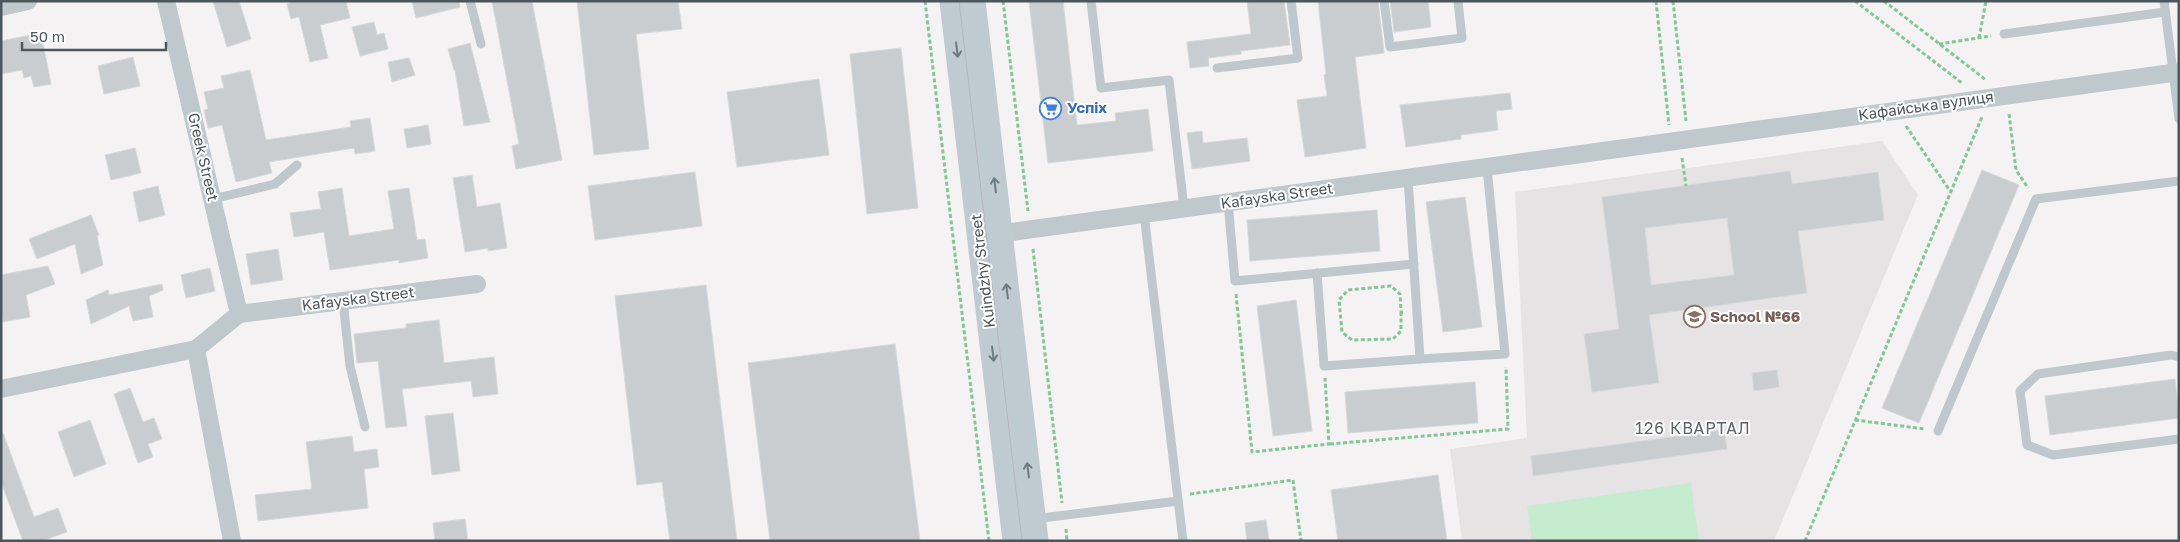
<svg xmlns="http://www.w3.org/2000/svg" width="2180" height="542" viewBox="0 0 2180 542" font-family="'Golos Text',sans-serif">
  <rect width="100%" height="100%" fill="#f4f2f2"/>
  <!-- education -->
  <path fill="#e5e3e3" d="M1882,141l36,54 -144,346h-312l-12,-92 77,-11 -12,-246z"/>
  <!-- green -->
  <path fill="#c6eccf" d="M1691,483l8,58h-167l-5,-35z"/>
  <!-- building -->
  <g fill="#c9cdd0" stroke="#d6d9dc" fill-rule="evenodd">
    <path d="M213,1h26l12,38 -24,8z"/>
    <path d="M295,1h51l4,17 -30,7 8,33 -18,4 -11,-45 -8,2 -4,-15z"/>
    <path d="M412,1h47l1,6 -44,11z"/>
    <path d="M492,1h40l30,159 -46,9 -4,-23 7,-2z"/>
    <path d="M577,1h101l4,28 -46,5 13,115 -55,6z"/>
    <path d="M1029,1h34l14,124 39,-4 -1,-8 33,-4 5,42 -105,12z"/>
    <path d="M1247,1h37l6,44 -49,6v3l-33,4 1,8 -19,2 -3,-26 64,-8z"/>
    <path d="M1318,1h60l6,52 -29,4 11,91 -61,9 -8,-57 30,-4 -3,-21 2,-1z"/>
    <path d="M1390,1h38l3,26 -37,5z"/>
    <path d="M374,22l3,13 7,-2 4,16 -28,7 -8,-29z"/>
    <path d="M41,33l10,51 -17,3 -3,-11 -7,2 -2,-8 -21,4v-33z"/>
    <path d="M470,43l20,79 -26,4 -9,-56h-1l-6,-21z"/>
    <path d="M901,48l17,160 -51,6 -17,-160z"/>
    <path d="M133,57l7,29 -36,8 -6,-28z"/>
    <path d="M409,58l6,17 -23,7 -4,-20z"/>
    <path d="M250,70l16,70 85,-13 -1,-6 20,-3 5,33 -20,3 -1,-6 -85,14 3,11 -36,9 -14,-57 -14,3 -4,-18 4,-1 -4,-17 20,-4 -3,-12z"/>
    <path d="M819,79l10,76 -92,12 -10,-75z"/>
    <path d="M1510,93l2,16 -16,2 2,19 -37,5v4l-55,8 -6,-42z"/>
    <path d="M428,125l3,19 -24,4 -3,-19z"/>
    <path d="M1202,131l1,12 44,-5 3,23 -58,8 -5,-36z"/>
    <path d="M135,148l6,25 -30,7 -6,-25z"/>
    <path d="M1982,170l37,15 -100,238 -37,-15z"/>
    <path d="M1790,171l2,13 86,-12 6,48 -86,11 9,62 -158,22 10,68 -67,9 -8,-58 35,-5 -17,-132zM1727,218l7,57 -83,10 -6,-57z"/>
    <path d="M695,172l7,54 -107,14 -7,-54z"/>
    <path d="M472,175l5,32 23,-4 7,45 -19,3v-3l-23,4 -12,-74z"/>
    <path d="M158,186l7,29 -26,7 -6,-30z"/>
    <path d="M342,188l7,48 45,-7 -6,-38 21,-3 8,52 8,-1 3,19 -29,5v-3l-69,10 -6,-38 -30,5 -4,-24 31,-4 -3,-17z"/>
    <path d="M1465,197l17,130 -39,5 -17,-130z"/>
    <path d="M1377,210l3,41 -130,10 -3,-41z"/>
    <path d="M91,215l8,20 -2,1 6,29 -22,9 -6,-30 -38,15 -8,-20z"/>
    <path d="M278,249l5,31 -32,5 -5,-31z"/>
    <path d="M48,266l7,18 -29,11 4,22 -27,5 -2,-10v-37z"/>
    <path d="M210,268l5,23 -29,7 -5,-23z"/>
    <path d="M162,284l1,6 -14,6 4,21 -20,4 -4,-15 -38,18 -5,-24 22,-10 1,5z"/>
    <path d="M706,285l31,256h-67l-8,-59 -25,3 -22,-189z"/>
    <path d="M1296,300l16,131 -39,5 -16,-130z"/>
    <path d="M439,320l5,43 50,-6 4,37 -25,3 -2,-16 -69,8 5,37 -21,2 -8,-67 -21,2 -3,-29 52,-6v-4z"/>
    <path d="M895,344l25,197h-150l-22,-178z"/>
    <path d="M1777,370l2,17 -25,4 -2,-18z"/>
    <path d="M2175,379l4,39 -129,17 -5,-39z"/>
    <path d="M1475,382l3,41 -130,10 -3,-41z"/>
    <path d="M130,388l13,34 11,-4 8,21 -14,5 5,13 -15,6 -24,-69z"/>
    <path d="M453,413l7,58 -28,4 -7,-59z"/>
    <path d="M90,420l16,44 -32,13 -16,-45z"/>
    <path d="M1724,430l3,19 -194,27 -2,-20z"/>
    <path d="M3,433l31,84 24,-9 9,24 -25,9h-19l-22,-59v-48z"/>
    <path d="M352,436l2,16 23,-3 2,18 -15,2 4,39 -110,13 -3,-26 57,-6 -6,-47z"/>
    <path d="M1438,475l9,66h-109l-7,-51z"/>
    <path d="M465,519l3,22h-33l-2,-18z"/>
    <path d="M1266,520l3,21h-22l-2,-18z"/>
  </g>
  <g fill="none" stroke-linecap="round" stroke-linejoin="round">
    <!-- path -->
    <g stroke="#81c79a" stroke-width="3" stroke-dasharray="4 2.5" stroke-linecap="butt">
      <path d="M925,1l64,540"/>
      <path d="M1003,1l25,210"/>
      <path d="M1656,1l13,124"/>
      <path d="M1673,1l13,120"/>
      <path d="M1855,1l107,82"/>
      <path d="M1884,1l102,79"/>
      <path d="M1979,38l7,-37"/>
      <path d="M1939,44l52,-8"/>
      <path d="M2009,114l7,56 12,18"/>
      <path d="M1906,126l44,65"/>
      <path d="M1682,158l4,28"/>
      <path d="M1033,249l29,254"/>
      <path d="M1236,294l16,158 77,-8 -4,-66"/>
      <path d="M1401,312v19l-8,8 -41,1 -10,-8 -3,-32 9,-10 43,-4 9,8 1,18h2"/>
      <path d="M1855,420l70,9"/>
      <path d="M1330,444l178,-15 -2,-62"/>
      <path d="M1190,494l103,-14 8,61"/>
      <path d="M1066,529l1,12"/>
      <path d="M1805,541l177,-424"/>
    </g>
    <!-- lane -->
    <g stroke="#bfc8cc" stroke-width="9">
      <path d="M470,1l11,43"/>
      <path d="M1091,1l10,87 68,-8 15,128"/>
      <path d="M1384,1l6,46 72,-9 -4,-37"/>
      <path d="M2164,1l15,118"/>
      <path d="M2004,34l161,-22"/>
      <path d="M1217,68l81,-10 -7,-57"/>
      <path d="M213,199l62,-15 22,-19"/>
      <path d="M1228,202l7,79 179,-17"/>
      <path d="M1144,214l39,327"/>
      <path d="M1317,273l7,93 96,-7 -12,-181"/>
      <path d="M343,301l7,65 15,61"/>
      <path d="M2179,357l-8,-2 -133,19 -18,17 7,54 26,10 126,-16"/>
      <path d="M1420,359l85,-5 -18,-187"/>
      <path d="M1938,431l98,-232 143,-18"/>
      <path d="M1034,519l144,-18"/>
    </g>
    <!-- street -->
    <g stroke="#bfc8cc" stroke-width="18">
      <path d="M166,1l73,313"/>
      <path d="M1,7l27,-6"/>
      <path d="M990,235l1189,-163"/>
      <path d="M239,314l238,-30"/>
      <path d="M196,349l36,192"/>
      <path d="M1,389l195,-40 43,-35"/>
    </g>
    <!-- secondary -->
    <g stroke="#c0cad1" stroke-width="25">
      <path d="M952,1l63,540"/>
      <path d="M973,1l63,540"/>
    </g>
    <!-- tram -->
    <path stroke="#b5b8bb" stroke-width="1" d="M959,1l63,540"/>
  </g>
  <!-- one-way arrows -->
  <defs><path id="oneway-shaft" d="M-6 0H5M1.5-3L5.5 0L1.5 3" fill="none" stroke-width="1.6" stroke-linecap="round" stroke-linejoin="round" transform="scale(1.25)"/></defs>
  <g stroke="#6e7a80">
    <use href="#oneway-shaft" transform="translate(957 50) rotate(83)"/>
    <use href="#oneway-shaft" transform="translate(995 185) rotate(-97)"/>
    <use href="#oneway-shaft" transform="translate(1007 291) rotate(-97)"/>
    <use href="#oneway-shaft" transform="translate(993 354) rotate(83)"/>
    <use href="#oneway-shaft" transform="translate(1028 470) rotate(-97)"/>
  </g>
  <!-- icons -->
  <defs>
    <symbol id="supermarket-ring" viewBox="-11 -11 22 22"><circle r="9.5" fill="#fff" stroke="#3f7fe0" stroke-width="1.5"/><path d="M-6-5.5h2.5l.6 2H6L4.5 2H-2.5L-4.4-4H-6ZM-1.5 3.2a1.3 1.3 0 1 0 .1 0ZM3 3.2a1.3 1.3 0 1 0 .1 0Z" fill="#3f7fe0"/></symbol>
    <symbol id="school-ring" viewBox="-11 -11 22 22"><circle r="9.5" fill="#fff" stroke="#8d6e63" stroke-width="1.5"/><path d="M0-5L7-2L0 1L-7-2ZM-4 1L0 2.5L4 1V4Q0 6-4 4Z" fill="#8d6e63"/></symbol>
  </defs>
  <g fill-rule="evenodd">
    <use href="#supermarket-ring" x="1038" y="96" width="25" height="25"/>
    <use href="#school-ring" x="1682" y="304" width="25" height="25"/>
  </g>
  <g text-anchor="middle" stroke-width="4" stroke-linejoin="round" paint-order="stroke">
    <!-- street labels -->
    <g font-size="15" fill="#4b575d" stroke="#fff">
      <text transform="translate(1926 106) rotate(-8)" y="5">Кафайська вулиця</text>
      <text transform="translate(203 157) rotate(77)" y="5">Greek Street</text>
      <text transform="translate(1277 196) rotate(-8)" y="5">Kafayska Street</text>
      <text transform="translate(983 271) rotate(-97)" y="5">Kuindzhy Street</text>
      <text transform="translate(358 299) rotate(-7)" y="5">Kafayska Street</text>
    </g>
    <!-- shop labels -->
    <g font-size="15" font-weight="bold" fill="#366cbe" stroke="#fff" text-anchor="start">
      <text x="1067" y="113">Успіх</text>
    </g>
    <!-- education labels -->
    <g font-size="15" font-weight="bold" fill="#785e54" stroke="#fff" text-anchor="start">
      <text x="1710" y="322">School №66</text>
    </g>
    <!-- neighbourhood labels -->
    <g font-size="16" letter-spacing="1" fill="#5f6366" stroke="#fff">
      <text x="1693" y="434">126 КВАРТАЛ</text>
    </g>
  </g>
  <!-- border -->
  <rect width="2180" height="542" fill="none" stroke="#4b575d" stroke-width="5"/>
  <!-- scale -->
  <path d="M22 42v8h144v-8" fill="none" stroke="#4b575d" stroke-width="2.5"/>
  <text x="30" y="42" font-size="15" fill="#4b575d" stroke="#ffffff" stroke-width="4" paint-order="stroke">50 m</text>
</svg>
